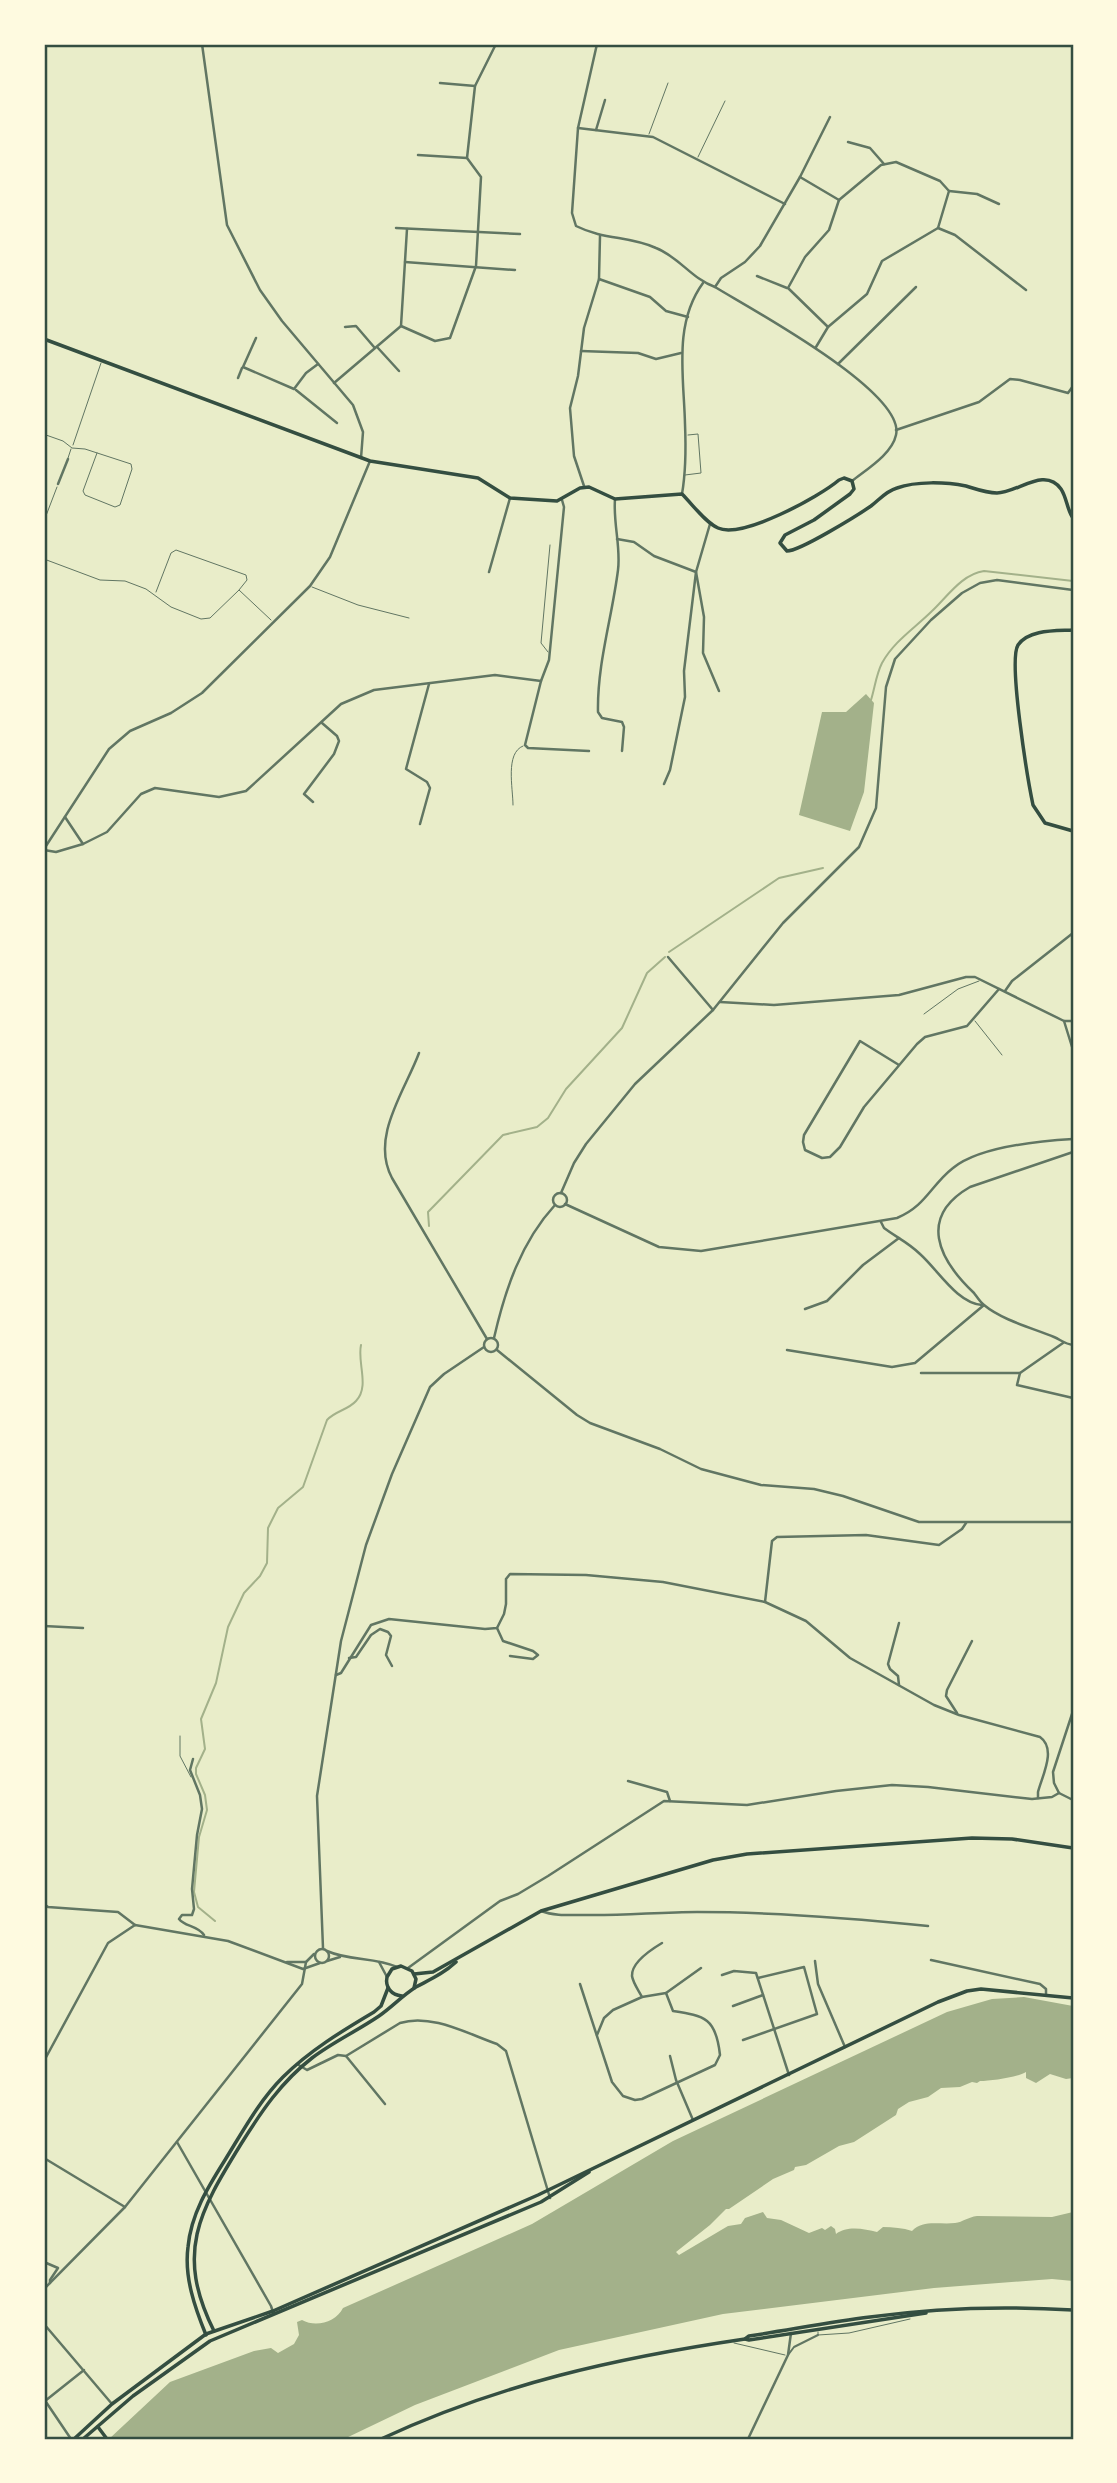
<svg xmlns="http://www.w3.org/2000/svg" width="1117" height="2483" viewBox="0 0 1117 2483" font-family="Signika,sans-serif">
  <rect width="100%" height="100%" fill="#e9edc9"/>
  <!-- water -->
  <g fill="#a3b18a">
    <path d="M866,694l8,9 -10,89 -14,39 -51,-16 23,-103h24z"/>
    <path d="M1024,1997l49,9v72l-7,1 -16,-5 -14,9 -10,-5v-6c-8,5 -35,9 -46,9l-3,2 -5,-1 -12,5 -19,1 -13,9 -19,5 -11,7 -2,6 -42,27 -15,4 -33,19 -11,2 -1,3 -21,9 -44,30h-3l-16,16 -34,27 3,3 49,-29 13,-2 4,-6 18,-6 4,6 14,2 28,13 13,-5 3,2 6,-4 4,3 1,5c11,-9 29,-5 41,-2l6,-5c10,0 20,1 29,4 11,-12 27,-6 43,-8 8,-1 13,-6 22,-7l75,1 21,-5v69l-21,-2 -118,9 -211,26 -164,36 -144,55 -71,34h-235l61,-57 84,-31 17,-3 7,5 16,-9 5,-9 -2,-13 5,-2c14,8 34,2 41,-12l189,-84 141,-83 274,-129 45,-13z"/>
  </g>
  <g fill="none" stroke-linecap="round" stroke-linejoin="round">
    <!-- stream -->
    <g stroke="#a3b18a" stroke-width="2">
      <path d="M871,700c4,-13 5,-25 11,-37 12,-22 33,-35 50,-52 15,-14 30,-37 52,-40l89,10"/>
      <path d="M669,952l110,-74 44,-10"/>
      <path d="M429,1226l-1,-14 75,-77 34,-8 11,-9 18,-29 56,-61 25,-55 18,-16"/>
      <path d="M215,1921l-17,-14 -4,-15 5,-55 8,-27 -2,-15 -9,-21v-6l9,-19 -4,-30 15,-36 12,-56 16,-34 16,-17 7,-13 1,-35 10,-20 25,-21 24,-67c8,-9 21,-10 29,-19 14,-15 1,-38 5,-56"/>
    </g>
    <!-- service -->
    <g stroke="#617663" stroke-width="1">
      <path d="M649,134l19,-51"/>
      <path d="M698,157l27,-56"/>
      <path d="M44,441l2,-6 17,6 9,7 13,1 46,15 1,5 -12,36 -5,2 -30,-12 -2,-4 14,-38"/>
      <path d="M73,445l28,-82"/>
      <path d="M68,458l3,-9"/>
      <path d="M685,475l16,-2 -3,-39 -10,1"/>
      <path d="M44,521l13,-34"/>
      <path d="M44,559l56,21 25,1 21,8 25,18 30,12 9,-1 29,-28 32,30"/>
      <path d="M312,587l46,18 51,13"/>
      <path d="M156,592l15,-39 5,-3 70,25 1,5 -8,10"/>
      <path d="M548,652l-7,-9 9,-98"/>
      <path d="M513,805c0,-17 -8,-52 10,-59"/>
      <path d="M924,1014l34,-25 21,-8"/>
      <path d="M975,1021l27,34"/>
      <path d="M180,1736v20l11,21"/>
      <path d="M818,2332v3l31,-2 61,-14"/>
      <path d="M734,2343l51,12"/>
    </g>
    <!-- pedestrian -->
    <path stroke="#617663" stroke-width="2" d="M788,2355l6,-8 24,-12"/>
    <!-- minor -->
    <g stroke="#617663" stroke-width="2.5">
      <path d="M202,44l25,181 33,65 22,31 71,84 10,27 -2,26"/>
      <path d="M440,83l35,3"/>
      <path d="M578,128l75,9 132,67"/>
      <path d="M596,130l9,-30"/>
      <path d="M848,142l22,6 14,16"/>
      <path d="M418,155l49,3"/>
      <path d="M800,177l39,23"/>
      <path d="M949,191l28,3 22,10"/>
      <path d="M396,228l124,6"/>
      <path d="M938,228l17,7 71,55"/>
      <path d="M405,262l110,8"/>
      <path d="M757,276l30,12"/>
      <path d="M599,279l51,18 16,14 22,6"/>
      <path d="M715,287l6,-9 24,-16 15,-16 40,-69 30,-60"/>
      <path d="M401,326l6,-97"/>
      <path d="M345,327l11,-1 18,21"/>
      <path d="M828,327l-40,-39 17,-31 24,-27 10,-30"/>
      <path d="M256,338l-13,29 51,22 12,-16 12,-9"/>
      <path d="M816,347l12,-20 39,-33 15,-33 56,-33 11,-37 -9,-10 -44,-19 -15,3 -42,35"/>
      <path d="M378,348l21,23"/>
      <path d="M581,351l57,2 18,6 25,-6"/>
      <path d="M838,364l78,-77"/>
      <path d="M238,378l4,-10"/>
      <path d="M334,383l67,-57 34,15 15,-3 26,-72 5,-89 -14,-19 8,-72 21,-42"/>
      <path d="M296,390l41,33"/>
      <path d="M896,430l83,-28 31,-23 10,1 48,13 5,-7"/>
      <path d="M58,484l10,-25"/>
      <path d="M584,486l-10,-30 -4,-48 8,-32 6,-48 15,-49 1,-43"/>
      <path d="M682,494c4,-23 4,-46 3,-70 -1,-47 -12,-100 18,-141"/>
      <path d="M615,499c-2,24 6,48 3,71 -6,48 -21,94 -20,142l4,6 20,4 2,5 -2,24"/>
      <path d="M710,524l-14,48 8,45 -1,36 16,38"/>
      <path d="M617,539l17,3 20,14 42,16 -12,99 1,26 -15,73 -6,14"/>
      <path d="M489,572l21,-74"/>
      <path d="M541,681l-16,64 3,3 61,3"/>
      <path d="M313,802l-9,-8 30,-40 5,-13 -2,-5 -15,-13"/>
      <path d="M65,817l18,27 24,-12 34,-38 14,-6 64,9 27,-6 95,-87 33,-14 121,-15 46,6 8,-21 15,-153 -2,-7"/>
      <path d="M420,824l10,-36 -3,-6 -21,-13 23,-85"/>
      <path d="M44,849l65,-100 21,-18 41,-18 31,-20 108,-107 20,-29 40,-96"/>
      <path d="M44,850l12,2 27,-8"/>
      <path d="M668,957l45,53"/>
      <path d="M1005,991l7,-10 61,-48"/>
      <path d="M720,1002l54,3 125,-10 67,-18h9l89,44h9"/>
      <path d="M1064,1021l9,29"/>
      <path d="M419,1053c-14,38 -49,84 -27,125l95,161"/>
      <path d="M899,1065l-39,-24 -56,94 -1,7 2,8 17,8 8,-1 10,-10 24,-40 53,-63 8,-7 42,-11 32,-37"/>
      <path d="M805,1309l22,-8 36,-36 36,-27"/>
      <path d="M497,1350l80,65 13,8 70,26 41,20 60,16 53,4 29,7 76,26h154"/>
      <path d="M787,1350l105,17 23,-4 69,-58"/>
      <path d="M921,1373h99l43,-30"/>
      <path d="M1020,1373l-3,12 56,13"/>
      <path d="M765,1602l7,-61 5,-4 89,-2 73,10 23,-16 4,-6"/>
      <path d="M44,1626l39,2"/>
      <path d="M497,1628l6,13 30,10 5,4 -5,4 -23,-3"/>
      <path d="M349,1658l7,-1 15,-22 9,-6 8,3 3,4 -5,19 6,11"/>
      <path d="M336,1675l5,-2 30,-48 18,-6 96,10 12,-1 7,-14 2,-10v-25l4,-5 76,1 77,7 102,20 41,19 44,37 84,47 25,10 81,22c17,12 2,39 -2,55v6"/>
      <path d="M899,1685l-1,-9 -8,-7 -2,-5 11,-41"/>
      <path d="M957,1713l-11,-17 1,-6 25,-49"/>
      <path d="M193,1759l-3,11 10,25 2,14 -5,26 -5,54 2,20 -2,6h-10l-3,4c6,8 18,6 25,16"/>
      <path d="M628,1781l39,11 3,9"/>
      <path d="M1059,1793l-5,-10 -1,-11 20,-61"/>
      <path d="M1059,1793l14,7"/>
      <path d="M44,1904l4,3 70,5 17,13"/>
      <path d="M541,1911c13,5 28,4 42,4 38,1 76,-3 114,-3 77,0 154,6 231,14"/>
      <path d="M931,1960l109,24 6,5v6"/>
      <path d="M815,1961l3,23 27,63"/>
      <path d="M287,1962h19l8,-8"/>
      <path d="M408,1968l92,-67 18,-7 30,-18 116,-75 83,4 89,-14 56,-6 36,2 104,12 20,-2 7,-4"/>
      <path d="M722,1975l12,-4 22,2 33,102"/>
      <path d="M580,1984l32,98 11,14 12,4 7,-1 73,-34 5,-10c-4,-37 -15,-39 -47,-44l-7,-18"/>
      <path d="M642,1997c-3,-6 -9,-14 -10,-21 -1,-14 20,-27 30,-33"/>
      <path d="M733,2006l30,-11"/>
      <path d="M597,2035l7,-17 9,-8 29,-13 24,-4 35,-25"/>
      <path d="M743,2040l74,-26 -13,-47 -46,11"/>
      <path d="M346,2056l39,48"/>
      <path d="M670,2056l6,24 17,40"/>
      <path d="M44,2061l64,-118 27,-18 93,16 75,28 17,-6"/>
      <path d="M297,2064l10,6 31,-15 8,1 54,-33c31,-10 68,11 97,21l9,7 44,147"/>
      <path d="M177,2142l94,164 2,6"/>
      <path d="M44,2158l81,49"/>
      <path d="M44,2262l14,6 -8,12v3"/>
      <path d="M44,2289l81,-82 177,-223 4,-22"/>
      <path d="M44,2324l68,80"/>
      <path d="M44,2399l27,40"/>
      <path d="M45,2401l39,-31"/>
      <path d="M748,2439l40,-84 3,-22"/>
    </g>
    <!-- tertiary -->
    <g stroke="#617663" stroke-width="2.5">
      <path d="M597,44l-19,84 -6,85 4,13c28,14 54,10 80,22 23,9 36,31 59,39 34,21 191,105 181,148 -4,19 -29,34 -44,46"/>
      <path d="M1073,1152l-103,35c-52,30 -32,72 4,106 3,4 6,9 10,12 18,15 48,23 70,32 7,3 11,7 19,8"/>
      <path d="M561,1193l13,-30 12,-19 49,-60 78,-74 70,-87 76,-76 17,-39 10,-121 9,-28 36,-39 31,-27 18,-10 17,-3 76,10"/>
      <circle cx="560" cy="1200" r="7"/>
      <path d="M565,1204l94,43 42,4 196,-33c29,-12 34,-33 56,-50 27,-22 86,-27 120,-29"/>
      <path d="M881,1222l3,6c12,9 25,15 36,26 18,16 37,49 62,51"/>
      <circle cx="491" cy="1345" r="7"/>
      <path d="M494,1338c11,-48 27,-96 61,-133"/>
      <path d="M323,1948l-6,-152 24,-155 25,-96 26,-71 38,-87 14,-13 40,-27"/>
      <circle cx="322" cy="1956" r="7"/>
      <path d="M327,1951c22,10 48,6 70,16"/>
      <path d="M327,1961l13,-4"/>
      <path d="M379,1962l8,15"/>
    </g>
    <!-- secondary -->
    <g stroke="#344e41" stroke-width="3.5">
      <path d="M44,339l326,122 108,17 32,20 47,3 23,-13 9,-1 26,12 67,-5c11,11 23,28 36,34 24,11 101,-31 121,-48l5,-2 8,3 2,8 -4,5 -36,26 -29,15 -5,8 7,8c13,0 71,-36 84,-45 8,-6 15,-15 26,-18 19,-7 49,-6 69,-2 10,3 20,7 31,7 20,0 48,-27 64,-4 6,9 6,21 12,29"/>
      <path d="M1073,630c-16,1 -44,-1 -55,15 -10,16 10,136 15,160l12,18 28,8"/>
    </g>
    <!-- primary -->
    <g stroke="#344e41" stroke-width="3.5">
      <path d="M414,1974l19,-2 108,-61 172,-51 34,-6 225,-16 40,1 61,9"/>
      <path d="M402,1996c-11,-1 -17,-9 -15,-19l5,-8 9,-3 11,5 4,8 -2,9"/>
      <path d="M214,2331c-39,-78 -15,-119 27,-187 20,-32 40,-62 71,-86 21,-16 45,-27 67,-42 13,-9 24,-21 37,-29 15,-8 27,-13 40,-25"/>
      <path d="M206,2335c-11,-27 -22,-58 -18,-88 3,-33 20,-60 37,-87 18,-29 34,-59 58,-83 26,-26 59,-46 91,-65l7,-6 7,-18"/>
      <path d="M745,2339l4,1 177,-27"/>
      <path d="M98,2427l9,12"/>
      <path d="M74,2439l38,-35 94,-70 67,-23 265,-116 400,-193 29,-11 14,-2 92,9"/>
      <path d="M83,2439l50,-43 77,-55 331,-139 48,-30"/>
      <path d="M381,2439c118,-55 235,-81 364,-100l4,-3c40,-6 81,-14 121,-19 65,-9 138,-11 203,-7"/>
    </g>
  </g>
  <!-- border -->
  <rect width="1117" height="2483" fill="none" stroke="#fefae0" stroke-width="91"/>
  <rect x="46" y="46" width="1026" height="2392" fill="none" stroke="#344e41" stroke-width="2.5"/>
</svg>
